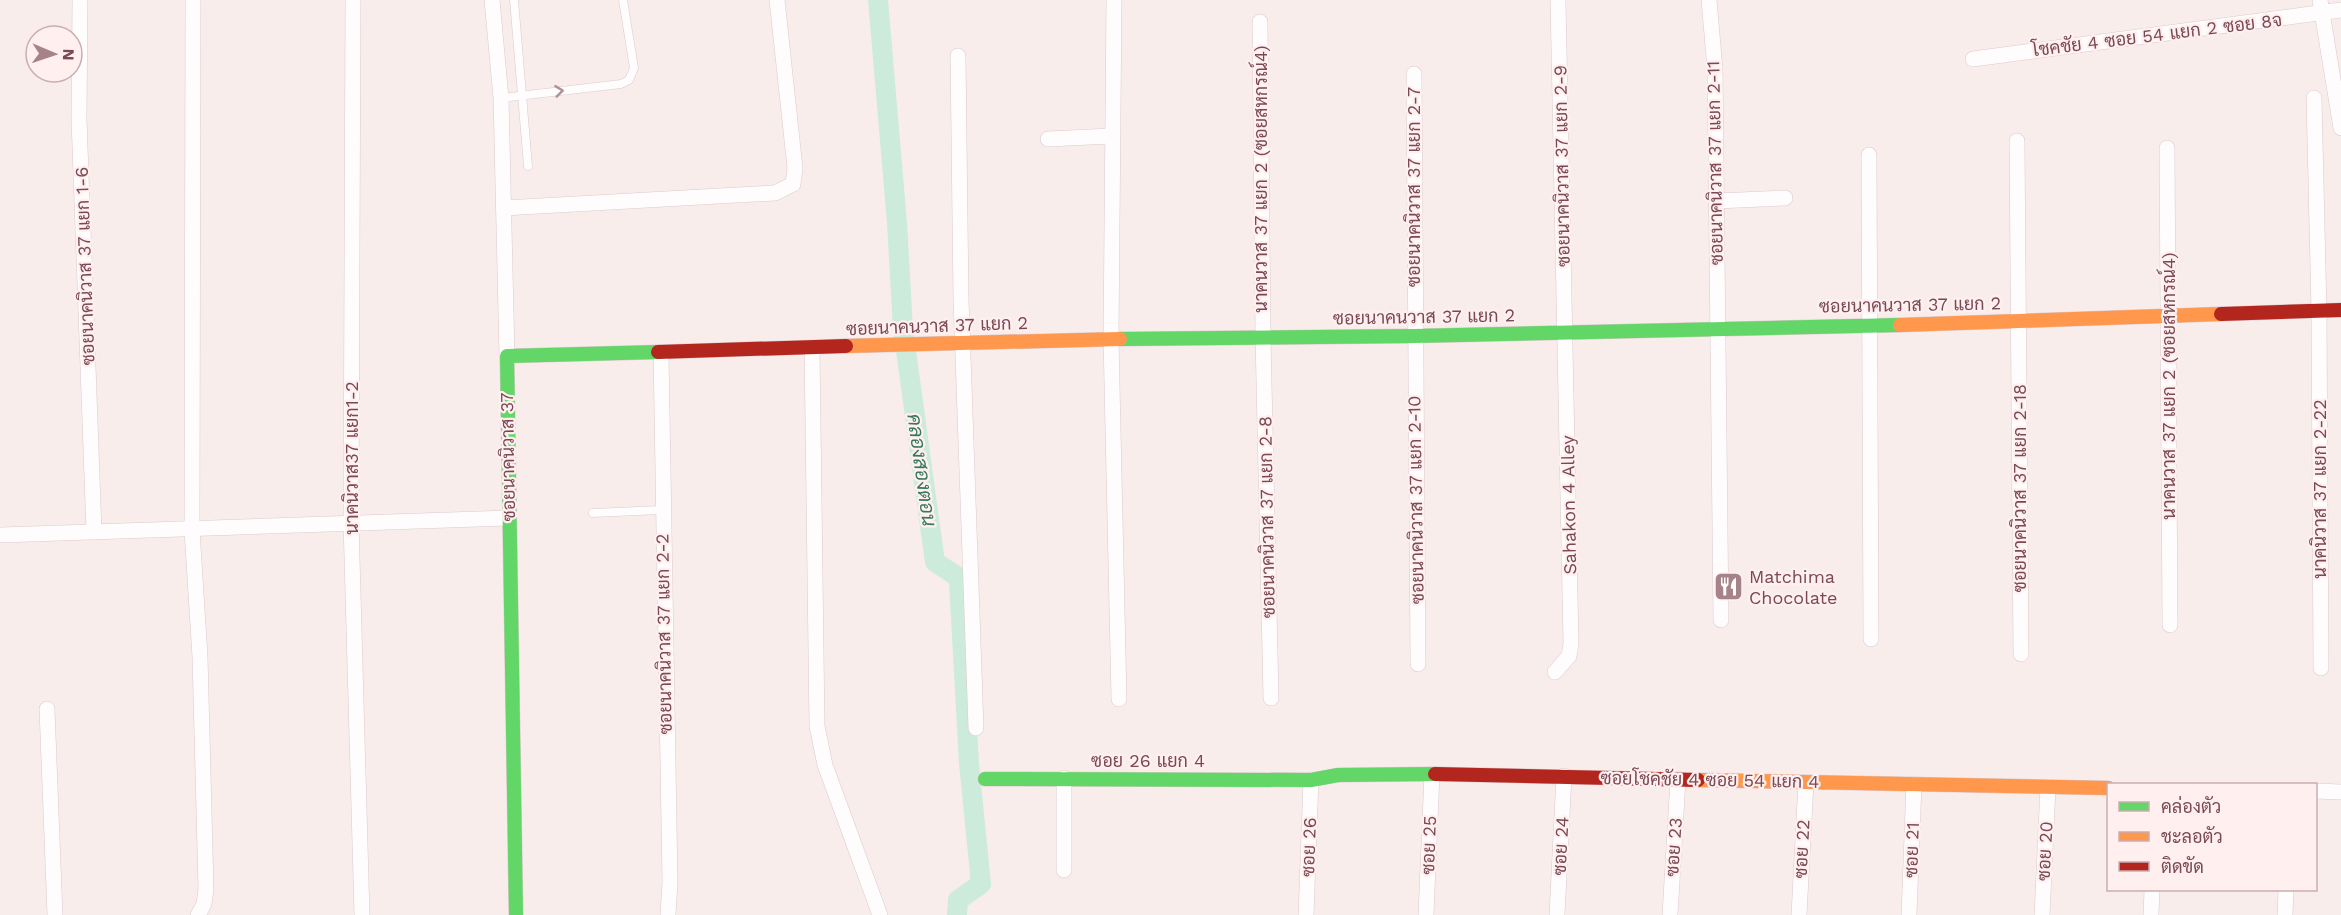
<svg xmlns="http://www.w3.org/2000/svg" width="2341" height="915" viewBox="0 0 2341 915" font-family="'Work Sans',Sarabun,sans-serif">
  <rect width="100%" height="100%" fill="#f9edec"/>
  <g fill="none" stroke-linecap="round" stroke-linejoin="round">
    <!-- canal -->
    <path stroke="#cdebdb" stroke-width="20" d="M878,0l19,223 6,106 32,233 23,15 1,6 10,181 12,120 -23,16 -1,15"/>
    <defs>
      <g id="lane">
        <path d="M514,0l14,166"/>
        <path d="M501,98l120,-14 8,-4 5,-12 -11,-68"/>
        <path d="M593,513l68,-3"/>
      </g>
      <g id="street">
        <path d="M80,0l-1,119 15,413"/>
        <path d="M193,0l-1,530 8,127 6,232 -2,15 -6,11"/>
        <path d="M353,0l-2,522 11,393"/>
        <path d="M492,0l9,98 6,258"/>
        <path d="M1114,0l-3,339 8,360"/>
        <path d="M1709,0l6,69 6,551"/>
        <path d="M2320,0l21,128"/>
        <path d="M1260,22l3,315 8,361"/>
        <path d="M958,56l3,243 15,429"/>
        <path d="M1973,59l368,-49"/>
        <path d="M1414,74l4,590"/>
        <path d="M2314,98l5,213 2,357"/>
        <path d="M1048,139l63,-3"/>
        <path d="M2017,141l4,513"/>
        <path d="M2167,148l3,477"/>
        <path d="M1869,155l2,484"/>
        <path d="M1716,201l69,-3"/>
        <path d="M504,208l271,-15 18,-9 2,-16 -18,-168"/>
        <path d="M812,348l5,378 8,39 55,150"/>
        <path d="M661,353l9,529 -2,33"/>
        <path d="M0,535l509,-17"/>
        <path d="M1555,672l14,-16 2,-12 -13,-644"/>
        <path d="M47,709l8,206"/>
        <path d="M2316,791l25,1"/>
        <path d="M1064,870v-92"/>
        <path d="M1306,915l5,-135"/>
        <path d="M1426,915l6,-141"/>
        <path d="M1557,915l7,-139"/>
        <path d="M1670,915l8,-136"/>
        <path d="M1799,915l7,-133"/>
        <path d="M1909,915l5,-131"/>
        <path d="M2042,915l6,-128"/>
        <path d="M2151,915l1,-25"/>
        <path d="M2285,915l1,-25"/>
      </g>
      <g id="fast">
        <path d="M1120,339l294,-3 486,-11"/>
        <path d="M985,779l326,1 27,-5 97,-1"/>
        <path d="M516,915l-9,-559 151,-4"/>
      </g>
      <g id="slow">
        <path d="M1900,325l321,-11"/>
        <path d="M846,346l274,-7"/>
        <path d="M1698,780l410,8"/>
      </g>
      <g id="jam">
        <path d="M2221,314l120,-4"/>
        <path d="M658,352l188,-6"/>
        <path d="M1435,774l263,6"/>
      </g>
    </defs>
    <!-- lane casing -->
    <use href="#lane" stroke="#dbcacc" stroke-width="9"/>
    <!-- street casing -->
    <use href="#street" stroke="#dbcacc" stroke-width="16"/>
    <!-- fast casing -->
    <use href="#fast" stroke="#ddcacd" stroke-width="15"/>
    <!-- slow casing -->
    <use href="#slow" stroke="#ddcacd" stroke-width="15"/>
    <!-- jam casing -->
    <use href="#jam" stroke="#ddcacd" stroke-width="15"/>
    <!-- lane -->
    <use href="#lane" stroke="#fefcfc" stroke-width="8"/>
    <!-- street -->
    <use href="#street" stroke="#fefcfc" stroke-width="15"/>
    <!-- fast -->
    <use href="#fast" stroke="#63d668" stroke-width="14"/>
    <!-- slow -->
    <use href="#slow" stroke="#ff974d" stroke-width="14"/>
    <!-- jam -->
    <use href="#jam" stroke="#b3261e" stroke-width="14"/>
  </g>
  <!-- one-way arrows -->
  <defs><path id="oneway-chevron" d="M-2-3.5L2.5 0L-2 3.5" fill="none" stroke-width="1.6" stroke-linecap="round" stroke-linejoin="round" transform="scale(1.5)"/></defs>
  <use stroke="#af9198" href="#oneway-chevron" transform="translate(559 91) rotate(-7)"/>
  <!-- icons -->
  <defs>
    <symbol id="restaurant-square" viewBox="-11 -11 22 22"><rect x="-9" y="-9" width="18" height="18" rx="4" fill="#a6828a" stroke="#fff0ef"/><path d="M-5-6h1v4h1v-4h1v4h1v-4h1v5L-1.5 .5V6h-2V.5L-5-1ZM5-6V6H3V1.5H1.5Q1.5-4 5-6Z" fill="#fff"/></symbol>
  </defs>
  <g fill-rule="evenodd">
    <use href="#restaurant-square" x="1712" y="570" width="33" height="33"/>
  </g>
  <g text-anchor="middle" stroke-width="4.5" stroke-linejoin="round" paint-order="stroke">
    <!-- street labels -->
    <g font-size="18" fill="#7a4955" stroke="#fff0ef">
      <text transform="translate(2157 35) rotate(-7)" y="6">โชคชัย 4 ซอย 54 แยก 2 ซอย 8จ</text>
      <text transform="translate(1715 163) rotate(-91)" y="6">ซอยนาคนิวาส 37 แยก 2-11</text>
      <text transform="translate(1562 166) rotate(-91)" y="6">ซอยนาคนิวาส 37 แยก 2-9</text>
      <text transform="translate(1261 179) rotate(-90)" y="6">นาคนวาส 37 แยก 2 (ซอยสหกรณ์4)</text>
      <text transform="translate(1414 187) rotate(-90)" y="6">ซอยนาคนิวาส 37 แยก 2-7</text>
      <text transform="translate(85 266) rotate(-92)" y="6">ซอยนาคนิวาส 37 แยก 1-6</text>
      <text transform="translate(1910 305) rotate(-1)" y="6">ซอยนาคนวาส 37 แยก 2</text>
      <text transform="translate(1424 317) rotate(-1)" y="6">ซอยนาคนวาส 37 แยก 2</text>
      <text transform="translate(937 326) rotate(-2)" y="6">ซอยนาคนวาส 37 แยก 2</text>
      <text transform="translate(2169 386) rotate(-90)" y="6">นาคนวาส 37 แยก 2 (ซอยสหกรณ์4)</text>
      <text transform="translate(508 457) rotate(-91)" y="6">ซอยนาคนิวาส 37</text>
      <text transform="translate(352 458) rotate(-90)" y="6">นาคนิวาส37 แยก1-2</text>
      <text transform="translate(2020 488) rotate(-90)" y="6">ซอยนาคนิวาส 37 แยก 2-18</text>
      <text transform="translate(2320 489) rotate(-90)" y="6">นาคนิวาส 37 แยก 2-22</text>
      <text transform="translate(1416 500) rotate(-91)" y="6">ซอยนาคนิวาส 37 แยก 2-10</text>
      <text transform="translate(1569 505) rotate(-91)" y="6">Sahakon 4 Alley</text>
      <text transform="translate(1267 517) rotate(-91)" y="6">ซอยนาคนิวาส 37 แยก 2-8</text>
      <text transform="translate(664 634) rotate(-91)" y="6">ซอยนาคนิวาส 37 แยก 2-2</text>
      <text x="1148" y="767">ซอย 26 แยก 4</text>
      <text transform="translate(1710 780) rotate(1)" y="6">ซอยโชคชัย 4 ซอย 54 แยก 4</text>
      <text transform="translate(1429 845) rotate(-88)" y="6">ซอย 25</text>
      <text transform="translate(1561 846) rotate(-87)" y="6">ซอย 24</text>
      <text transform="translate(1309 847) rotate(-88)" y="6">ซอย 26</text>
      <text transform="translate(1674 847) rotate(-86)" y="6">ซอย 23</text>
      <text transform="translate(1802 849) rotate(-87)" y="6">ซอย 22</text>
      <text transform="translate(1912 850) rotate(-88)" y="6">ซอย 21</text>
      <text transform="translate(2045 851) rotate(-87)" y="6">ซอย 20</text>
    </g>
    <!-- poi labels -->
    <g font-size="18" fill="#7a4955" stroke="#fff0ef" text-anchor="start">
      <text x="1749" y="583">Matchima<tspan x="1749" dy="21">Chocolate</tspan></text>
    </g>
    <!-- water labels -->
    <g font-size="20" font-style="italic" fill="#38795d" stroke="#fff0ef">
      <text transform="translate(922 470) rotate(82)" y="7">คลองสองตอน</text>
    </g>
  </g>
  <!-- legend -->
  <rect x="2107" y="783" width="210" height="108" fill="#fff0ef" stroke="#caadb1" stroke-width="1.5"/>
  <rect x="2119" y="802" width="30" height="9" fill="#63d668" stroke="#caadb1" stroke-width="1.5"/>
  <text x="2161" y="813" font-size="18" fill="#7a4955">คล่องตัว</text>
  <rect x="2119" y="832" width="30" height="9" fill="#ff974d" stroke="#caadb1" stroke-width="1.5"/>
  <text x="2161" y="843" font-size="18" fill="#7a4955">ชะลอตัว</text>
  <rect x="2119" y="862" width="30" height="9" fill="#b3261e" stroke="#caadb1" stroke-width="1.5"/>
  <text x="2161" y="873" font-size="18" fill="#7a4955">ติดขัด</text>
  <!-- north arrow -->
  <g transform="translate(54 54) rotate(92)"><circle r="28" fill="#fff0ef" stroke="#caadb1" stroke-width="1.5"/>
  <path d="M0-4.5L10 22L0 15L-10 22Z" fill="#a6828a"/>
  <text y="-9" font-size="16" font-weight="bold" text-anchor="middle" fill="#7a4955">N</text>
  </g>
</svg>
